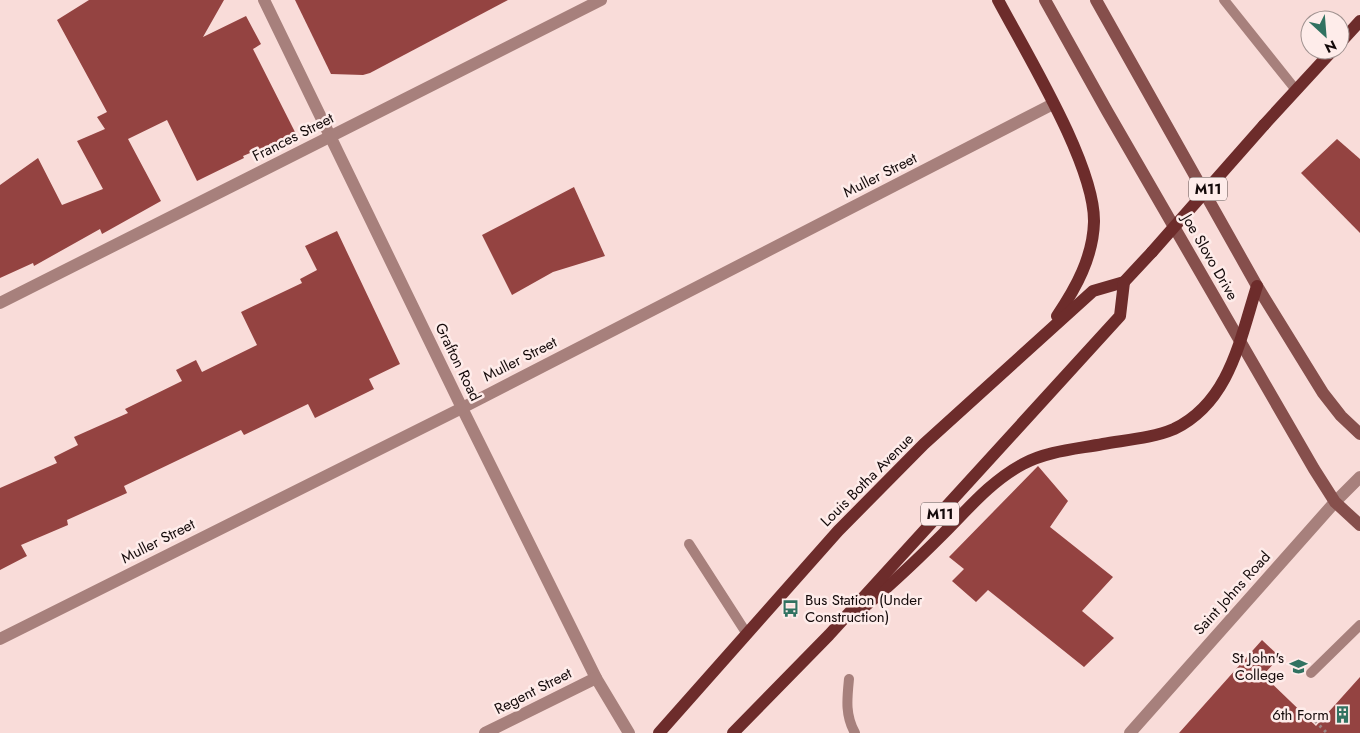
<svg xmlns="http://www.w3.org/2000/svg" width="1360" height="733" viewBox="0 0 1360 733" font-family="Jost,sans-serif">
  <rect width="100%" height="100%" fill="#f9dcd9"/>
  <!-- building -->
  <g fill="#944341">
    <path d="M89,0h135l-21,37 43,-21 15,28 -8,5 43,85 -53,22 1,2 -47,23 -30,-61 -39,19 33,62 -59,33 -2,-5 -66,37 -1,-3 -33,15v-93l38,-27 24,47 41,-16 -26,-48 28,-12 -8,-12 10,-5 -50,-92z"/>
    <path d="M295,0h213l-138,73 -7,2 -32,-1z"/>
    <path d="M1337,139l23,20v74l-59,-60z"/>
    <path d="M574,187l31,69 -52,16 -41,23 -30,-60z"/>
    <path d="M337,231l63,133 -31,15 5,10 -59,29 -7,-14 -64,31 -3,-5 -117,56 3,7 -60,27 1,5 -47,20 6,11 -27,14v-82l57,-25 -3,-6 24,-12 -4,-8 54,-24 -3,-4 57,-28 -6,-11 20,-10 6,12 55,-27 -16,-33 61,-29 -2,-4 17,-9 -12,-24z"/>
    <path d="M1038,466l30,35 -18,26 63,50 -31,34 32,27 -30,29 -96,-77 -12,12 -24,-21 12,-12 -15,-12z"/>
    <path d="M1262,640l18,17 -17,18 53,51 44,-49v56h-181z"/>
  </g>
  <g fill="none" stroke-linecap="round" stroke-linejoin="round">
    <!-- path -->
    <path stroke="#9c8785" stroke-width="3" stroke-dasharray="2.5 4" stroke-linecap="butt" d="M1315,721l12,12"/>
    <!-- service -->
    <g stroke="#a7807c" stroke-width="10">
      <path d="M1224,0l72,90"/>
      <path d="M689,544l58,90"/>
      <path d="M1311,673l49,-48"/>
      <path d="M849,679c-2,20 -4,36 6,54"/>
    </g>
    <!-- minor -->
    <g stroke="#a7807c" stroke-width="12">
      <path d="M264,0l198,408 134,270 33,55"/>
      <path d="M0,303l601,-303"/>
      <path d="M0,639l462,-231 591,-304"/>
      <path d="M485,733l111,-55"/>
      <path d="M1130,733l205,-231 25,-25"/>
    </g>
    <!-- secondary -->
    <g stroke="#864f4c" stroke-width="12">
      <path d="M1045,0l62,111 207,358 21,33 25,23"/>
      <path d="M1096,0l161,286 66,107 18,23 19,18"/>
    </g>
    <!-- primary -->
    <g stroke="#6d2c2b" stroke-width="12">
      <path d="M998,0c28,53 97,165 96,222 -1,35 -18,66 -37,94"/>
      <path d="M1340,43l20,-22"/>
      <path d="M1264,125l69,-75"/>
      <path d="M859,611c30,-24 57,-50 84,-77 25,-25 48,-53 80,-70 24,-13 54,-15 80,-20 23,-4 50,-6 71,-15 56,-27 66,-90 83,-143"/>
      <path d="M659,733l179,-202 86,-87 169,-153 31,-9 28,-30"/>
      <path d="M733,733l96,-98 291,-319 4,-34"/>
    </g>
    <!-- primary-bridge -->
    <path stroke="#6d2c2b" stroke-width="12" d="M1152,252l112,-127"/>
  </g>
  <!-- icons -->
  <defs>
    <symbol id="bus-bare" viewBox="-9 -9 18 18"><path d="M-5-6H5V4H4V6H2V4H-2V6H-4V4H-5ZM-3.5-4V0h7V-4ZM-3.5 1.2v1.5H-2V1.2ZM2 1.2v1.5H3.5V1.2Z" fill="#317261" stroke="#feecea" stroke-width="2.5" paint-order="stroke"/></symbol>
    <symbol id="school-bare" viewBox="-9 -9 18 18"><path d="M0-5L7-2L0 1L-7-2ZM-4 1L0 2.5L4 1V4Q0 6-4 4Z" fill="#317261" stroke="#feecea" stroke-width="2.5" paint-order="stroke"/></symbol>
    <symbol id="building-bare" viewBox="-9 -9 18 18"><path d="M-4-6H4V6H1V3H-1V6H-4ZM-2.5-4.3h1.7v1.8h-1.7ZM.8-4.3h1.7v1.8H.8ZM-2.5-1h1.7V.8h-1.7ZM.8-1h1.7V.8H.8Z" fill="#317261" stroke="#feecea" stroke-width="2.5" paint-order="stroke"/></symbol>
  </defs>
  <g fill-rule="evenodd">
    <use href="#bus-bare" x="778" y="596" width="25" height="25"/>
    <use href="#school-bare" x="1286" y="654" width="25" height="25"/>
    <use href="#building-bare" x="1330" y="702" width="25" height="25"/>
  </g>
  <g text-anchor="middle" stroke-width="5" stroke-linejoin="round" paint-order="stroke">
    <!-- shield labels -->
    <g fill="#feecea" stroke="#5a4e4d" stroke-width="1">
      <rect x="1189" y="177.5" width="38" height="23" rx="4"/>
      <rect x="921" y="502.5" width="38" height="23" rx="4"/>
    </g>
    <g font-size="14" font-weight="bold" fill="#140a0a">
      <text x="1208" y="194">M11</text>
      <text x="940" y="519">M11</text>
    </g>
    <!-- street labels -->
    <g font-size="15" fill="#140a0a" stroke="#feecea">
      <text transform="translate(293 137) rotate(-27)" y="5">Frances Street</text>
      <text transform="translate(880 175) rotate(-27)" y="5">Muller Street</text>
      <text transform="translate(1210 257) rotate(60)" y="5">Joe Slovo Drive</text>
      <text transform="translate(520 359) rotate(-27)" y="5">Muller Street</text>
      <text transform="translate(458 362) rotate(64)" y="5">Grafton Road</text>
      <text transform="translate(867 480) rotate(-45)" y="5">Louis Botha Avenue</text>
      <text transform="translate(158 541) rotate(-27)" y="5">Muller Street</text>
      <text transform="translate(1232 593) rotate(-48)" y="5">Saint Johns Road</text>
      <text transform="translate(533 691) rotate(-27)" y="5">Regent Street</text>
    </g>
    <!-- poi labels -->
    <g font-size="15" fill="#140a0a" stroke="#feecea" text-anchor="end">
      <text x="805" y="605" text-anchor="start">Bus Station (Under<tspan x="805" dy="17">Construction)</tspan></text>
      <text x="1284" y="663">St John's<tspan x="1284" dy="17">College</tspan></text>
      <text x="1329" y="720">6th Form</text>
    </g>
  </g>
  <!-- north arrow -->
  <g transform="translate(1325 35) rotate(154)"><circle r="24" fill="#feecea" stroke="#a09290"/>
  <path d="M0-4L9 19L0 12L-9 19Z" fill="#317261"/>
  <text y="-8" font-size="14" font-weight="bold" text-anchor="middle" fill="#140a0a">N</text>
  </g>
</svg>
